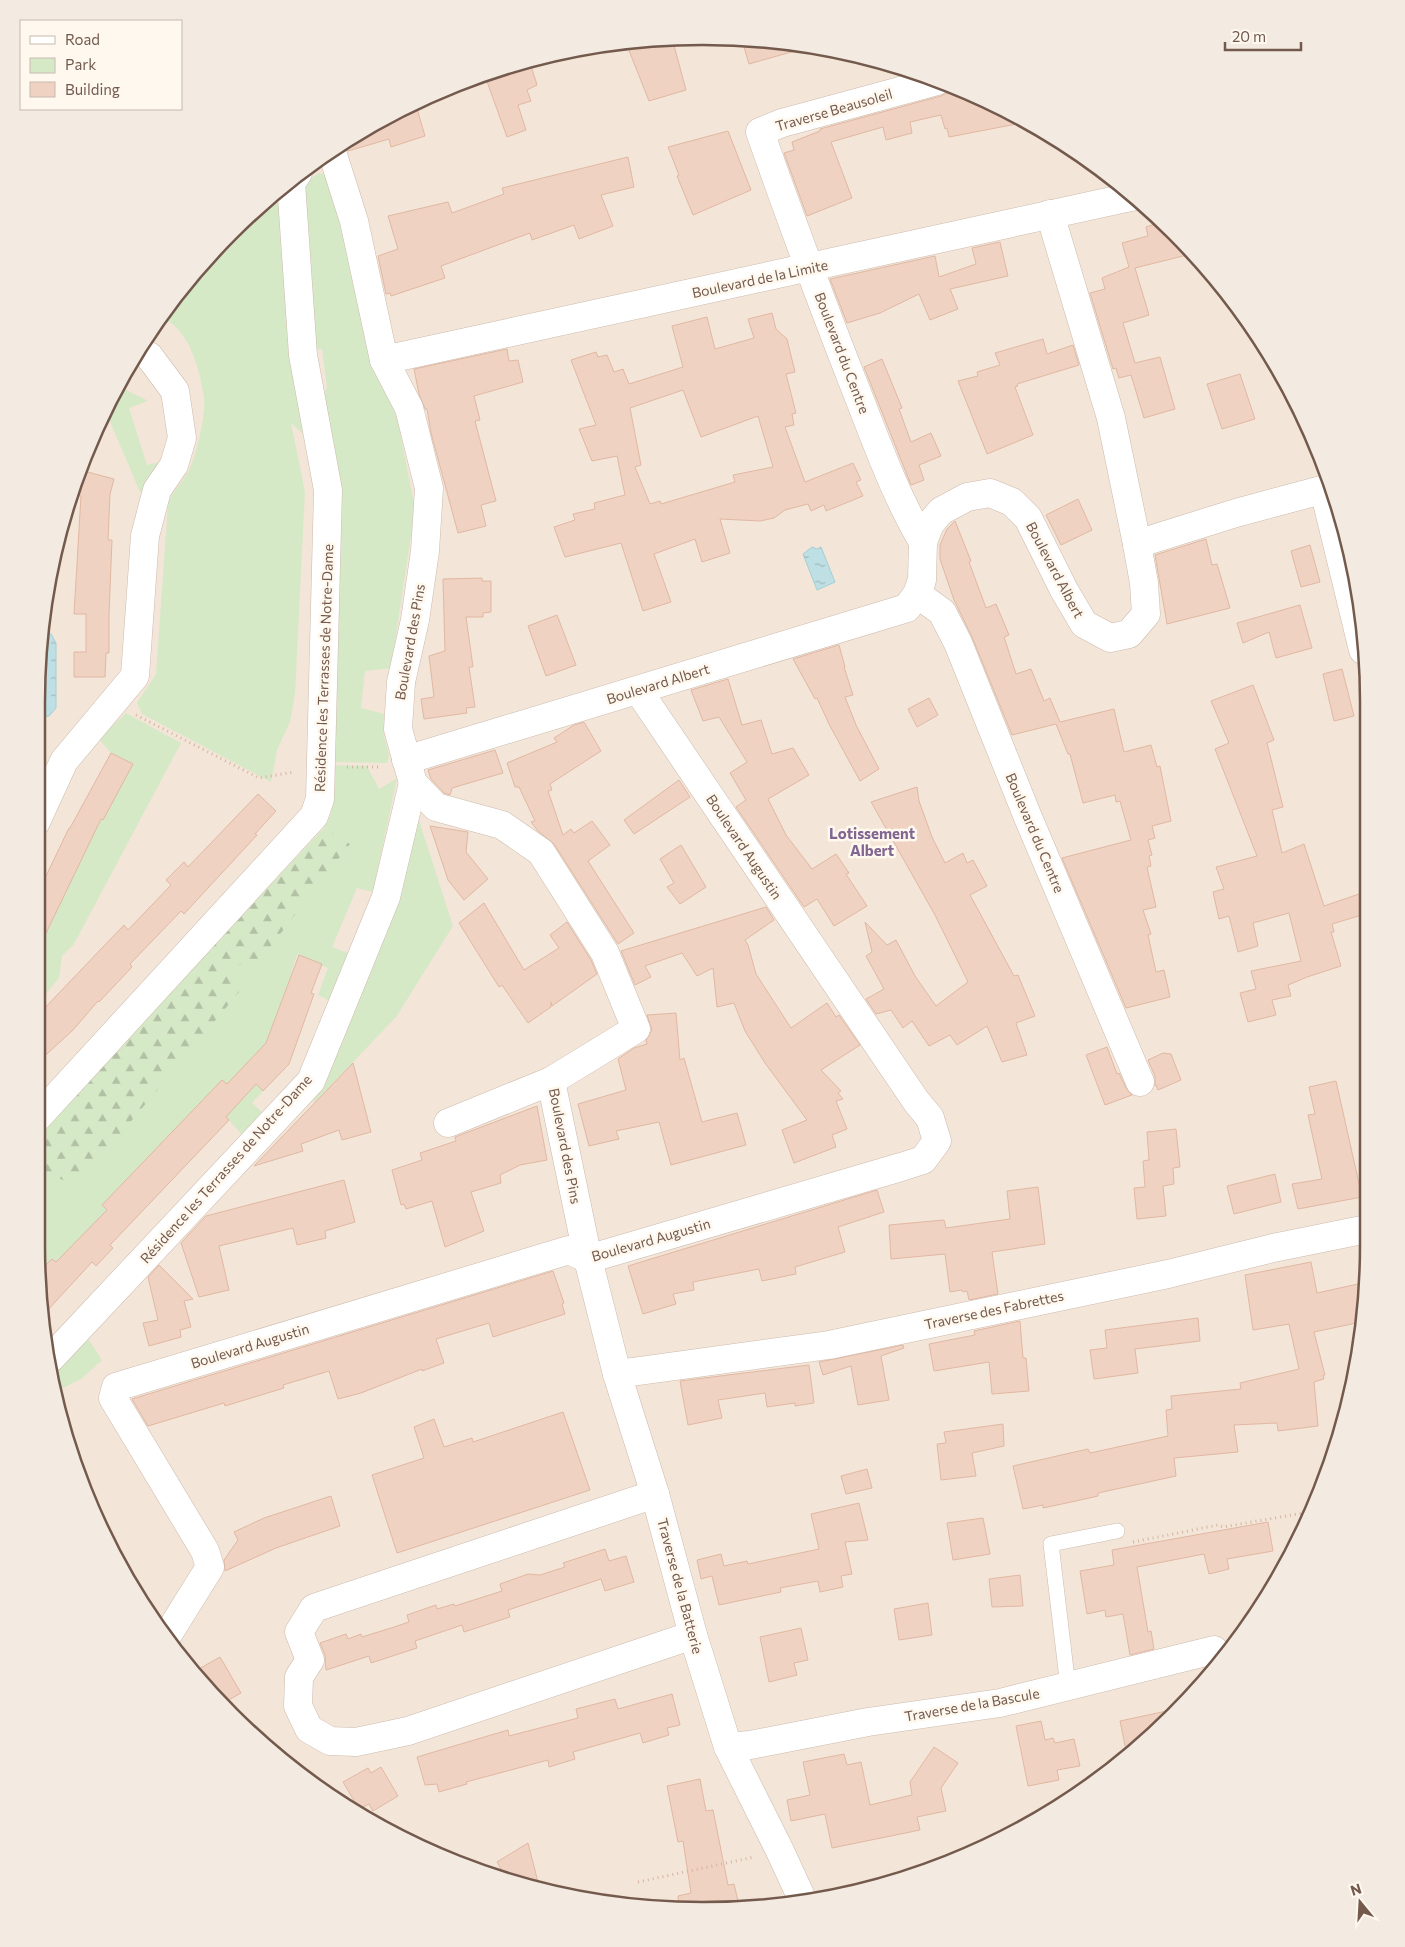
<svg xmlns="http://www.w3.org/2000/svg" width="1405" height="1947" viewBox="0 0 1405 1947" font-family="Commissioner,sans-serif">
  <defs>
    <pattern id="forest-firs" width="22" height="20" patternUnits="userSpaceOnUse" patternTransform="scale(1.25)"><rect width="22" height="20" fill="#d6e9c7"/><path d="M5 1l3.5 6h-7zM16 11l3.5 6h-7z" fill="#b2c0a4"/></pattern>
    <pattern id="water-ripples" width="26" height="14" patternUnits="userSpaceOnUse" patternTransform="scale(1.25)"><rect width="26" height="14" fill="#bee0e4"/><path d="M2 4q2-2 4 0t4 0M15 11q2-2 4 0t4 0" fill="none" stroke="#9fb9bb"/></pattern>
  </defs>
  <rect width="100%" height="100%" fill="#fbf3e9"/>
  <!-- residential -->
  <path fill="#f3e5d7" d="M659,38l130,4 127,30 119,53 107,76 89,96 87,150 45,168 4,673 -34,170 -53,119 -76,107 -96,89 -150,87 -169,45h-174l-85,-17 -122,-46 -145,-97 -115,-131 -43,-75 -46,-122 -23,-173v-542l23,-172 28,-83 61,-114 54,-70 95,-89 111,-69 122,-46z"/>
  <!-- green -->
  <g fill="#d6e9c7">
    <path d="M319,173l10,3 43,169 26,77 17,87 -24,159 -26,3 -4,37 23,6v22l5,20 -2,7 -56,-1 -11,-356 7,-19 -5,-38 -8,1 -15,-156 9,-14z"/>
    <path d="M285,185l22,252 -16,-14 14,69 -10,202 -5,28 -13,28 -6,32 -129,-68 -5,-11 19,-29 12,-170c5,-14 16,-23 22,-36 7,-16 16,-54 14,-71 -4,-27 -15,-71 -44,-79l42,-55z"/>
    <path d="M120,385c8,8 19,10 28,16l-19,7 18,57 17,-4 -19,30 -5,1 -34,-80z"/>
    <path d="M126,713l55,30 -107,201 -12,12 -3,22 -23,28v-52l55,-116 42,-74 -22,-11 -12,-14z"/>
    <path d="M329,765l38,1 12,23 18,-11 -24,114 -16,-4 -25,59 18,7 -20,47 -12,-6 10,-27 -31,-13 -27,84 -24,36 17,16 -11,12 12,11 -21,22 -17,-19 16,-18 -20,-19 -120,125 8,8 -49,54 -9,-8 -12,12 -4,-27v-108l288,-308 7,-14z"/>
    <path d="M416,811l37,115 -57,91 -83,87 3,-10 45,-99 26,-68z"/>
    <path d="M89,1340l13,20 -21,19 -18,9 -7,8 -3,-28 9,-9z"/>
  </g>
  <!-- forest -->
  <path fill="url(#forest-firs)" d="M324,828l26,16 -90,116 -37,9 16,23 -162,194 -33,-14 -4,-40z"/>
  <!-- water -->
  <g fill="url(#water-ripples)" stroke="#a4d0d5">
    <path d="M812,547l5,2 4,-2 14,35 -18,8 -14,-36z"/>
    <path d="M45,633l6,1 5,9v65l-7,8 -13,2v-16z"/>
  </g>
  <!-- building -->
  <g fill="#efd2c2" stroke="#e1b8a3" fill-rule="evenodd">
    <path d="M668,38h4l14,52 -37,11 -21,-53z"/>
    <path d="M742,40l47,2 20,5 -60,17z"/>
    <path d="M531,66l6,19 -10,5 4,11 -13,4 8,25 -19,7 -22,-61 23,-9 2,6z"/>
    <path d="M951,87l76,35 -78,15 -2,-9 -2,1 -4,-14 -31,7 2,11 -26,7 -3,-13 -52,15 21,56 -45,18 -23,-63 10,-3 -2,-8 28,-11v-2l121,-33 7,-4z"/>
    <path d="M415,102l10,34 -34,11 -2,-8 -41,12 -3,-7 63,-39z"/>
    <path d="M728,131l23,59 -58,25 -16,-39 2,-1 -11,-28z"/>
    <path d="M628,157l6,30 -33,8 12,31 -34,13 -5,-14 -42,15 -2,-7 -89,33 4,12 -54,18 -1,-3 -4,1 -8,-38 20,-7 -10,-33 60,-14 4,11 52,-19 -2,-6z"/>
    <path d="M1161,222l30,32 -56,14 14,47 -26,8 12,40 25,-6 15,52 -31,9 -13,-43 -12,3 -3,-10 -3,1 -23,-76 15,-4 -3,-11 27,-11 -7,-24 26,-7 -2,-9z"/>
    <path d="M1000,242l8,34 -58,13 8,20 -28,11 -11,-26 -39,19 -33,10 -17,-44 105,-23 4,21 37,-13 -4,-16z"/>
    <path d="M772,313l4,16 11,10 8,33 -9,2 10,39 -4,1 2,11 -9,2 20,55 48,-19 8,17 -5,2 7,14 -37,15 -2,-6 -13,6 -3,-7 -23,6 -11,8 -14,3 -40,-2 10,34 -28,9 -7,-23 -41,15 17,48 -28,9 -22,-68 -56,14 -11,-30 21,-7 -2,-6 22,-5 -1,-6 31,-8 -8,-39 -25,5 -13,-32 17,-4 -25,-65 25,-8 2,5 9,-2 7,17 9,-3 6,15 54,-17 -11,-41 35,-9 8,32 39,-11 -6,-19zM683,390l18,47 57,-21 15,51 -40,8 2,7 -74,22 -1,-3 -10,3 -15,-37 6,-2 -11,-57z"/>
    <path d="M1043,339l4,15 26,-9 6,20 -62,19 1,2 -3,1 18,48 -46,19 -29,-73 20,-5 -1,-4 23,-7 -5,-12z"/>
    <path d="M507,349l2,12 9,-1 5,22 -49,14 6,24 -5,1 21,80 -15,4 5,21 -28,7 -27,-100 -4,-24h-2l-6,-15 -5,-25z"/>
    <path d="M882,359l20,49 -3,1 12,33 20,-9 10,23 -22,9 5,15 -13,5 -47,-118z"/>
    <path d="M1240,374l15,45 -33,10 -15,-45z"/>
    <path d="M84,471l30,8 -4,15 -2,46h4l-3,74v39h-3l-1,24h-31v-25h12v-38h-12l7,-118h-4z"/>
    <path d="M1078,499l14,31 -31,15 -15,-30z"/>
    <path d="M955,521l16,40 -2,1 17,46 10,-4 13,31 -5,2 12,37 15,-5 13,32 6,-3 10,24 54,-13 10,43 27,-7 6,22 3,-1 11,55 -19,5 3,12 -7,2 4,15 -3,1 2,10 -4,1 9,40 -13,3 8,24 -3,1 8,37 8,-2 6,27 -44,11 -64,-150 69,-18 -11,-39 -4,1 -1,-7 -32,8 -13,-49h-2l-12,-30 -44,11 -40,-98 -18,-37 -14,-41v-14l7,-16z"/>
    <path d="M1206,539l6,26 5,-1 13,44 -63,16 -12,-69z"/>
    <path d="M1310,545l10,37 -19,5 -10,-36z"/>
    <path d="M482,578v3h9v31l-8,1v4h-17l7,50h-4l6,40 -9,1 1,5 -43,6 -3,-20 13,-2 -5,-41 16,-5 -2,-72z"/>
    <path d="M1300,605l12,43 -36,10 -7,-26 -26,11 -6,-20z"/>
    <path d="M557,615l19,50 -30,11 -18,-50z"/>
    <path d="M839,645l6,22h-1l9,28 -8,2 11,28 23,44 -19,12 -30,-55 -13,-28 -2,1 -22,-40z"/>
    <path d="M1342,669l12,47 -20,5 -11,-47z"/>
    <path d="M728,679l14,46 19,-5 11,34 21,-6 16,27 -41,24 18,36 26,34 24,-15 13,19 -3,1 21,32 -33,20 -17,-27 -13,8 -68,-100 10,-7 -16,-27 17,-11 -28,-45 -16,4 -12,-31z"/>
    <path d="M1253,685l21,55 -7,3 16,64 -11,3 10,43 22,-9 20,62 41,-14v22l-33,10 2,8h-3l10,34 -34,11 -19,8 3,11 -19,4 4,15 -28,7 -8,-29 16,-4 -5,-18 50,-10 -12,-48 -36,10 5,23 -20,6 -9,-36 -10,3 -6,-27 11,-3 -8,-22 41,-11 -42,-107 14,-6 -18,-42z"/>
    <path d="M929,698l9,17 -21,12 -9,-18z"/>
    <path d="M584,722l17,29 -51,33 2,6 -4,1 15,44 8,-6 3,4 18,-12 18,24 -22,16 46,72 -16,11 -64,-100 -16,-13 -7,-9 4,-1 -16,-34h-4l-8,-24 50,-21 -3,-4 20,-13z"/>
    <path d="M495,750l8,23 -51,15 -2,7 -6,-2 -13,-14 -3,-9z"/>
    <path d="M111,753l22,11 -30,56 -2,-1 -65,135v-57l33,-69h1z"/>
    <path d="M679,780l11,17 -56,37 -10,-14z"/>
    <path d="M917,787l2,14 13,36 13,26 18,-10 4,10 6,-3 14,26 -17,9 44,81 4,-1 17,41 -19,7 11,32 -25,7 -15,-36 -30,19 -7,-10 -21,11 -17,-25 -9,7 -12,-18 -15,4 -10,-15 18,-10 -18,-33 6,-4 -7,-30 22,23 9,-5 19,36 21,30 32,-24 -33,-67 -64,-113z"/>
    <path d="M258,794l18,17 -21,23 2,1 -73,79 -3,-3 -51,53 2,3 -33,35 -1,-1 -25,29 -37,34v-47l88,-92 4,5 43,-45 -5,-5 18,-18 4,5z"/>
    <path d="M430,826l38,6 -2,20 22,27 -24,21 -16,-20z"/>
    <path d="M681,845l25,42 -26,17 -13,-17 7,-4 -14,-24z"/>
    <path d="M484,903l40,67 35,-22 -9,-13 17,-13 24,38 6,14 -45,32 -1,-4v5l-23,16 -26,-38 -3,2 -40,-64z"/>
    <path d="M766,907l8,13 -29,20 3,5 8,29 35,54 36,-25 9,14 3,-2 21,30 -39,25 20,21 -3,2 5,6 -7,2 11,28 -15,6 4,12 -42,16 -12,-33 25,-10 -42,-57 -20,-32 -11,-28 -17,4 -4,-39 -16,8 -15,-23 -37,13 6,11 -16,8 -14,-34z"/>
    <path d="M299,955l23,9 -11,29 3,1 -25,70 -26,27 -7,-7 -30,33 3,3 -119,125 3,3 -17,18 -4,-4 -47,51 -5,-42 12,-12 4,3 51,-52 -5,-5 120,-125 5,4 39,-41z"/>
    <path d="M676,1013l4,47 4,-2 18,64 35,-9 9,32 -75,20 -12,-43 -43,9 3,8 -30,7 -11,-42 48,-14 -8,-31 16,-11 13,-4 -1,-4 6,-10 -5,-15z"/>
    <path d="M1107,1047l10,27 2,-1 7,15 6,7 -27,10 -19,-50z"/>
    <path d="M1163,1053l8,1 10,26 -23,10 -2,-5 -1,1v-10l-7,-16z"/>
    <path d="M353,1063l18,69 -29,8 -3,-10 -38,14 2,7 -49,15z"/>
    <path d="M1336,1081l26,116 -64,12 -6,-25 30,-5 -14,-64 7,-1 -6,-27z"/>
    <path d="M537,1106l10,54 -27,5 -20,10 1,8 -30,9 13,39 -39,16 -13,-46 -26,8 -2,-5 -3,1 -9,-35 30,-10 -2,-7 36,-12 -1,-4z"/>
    <path d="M1176,1129l4,38 -7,1 1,16 -11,2 3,30 -29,3 -3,-31 11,-1 -2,-26 6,-1 -2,-28z"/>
    <path d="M1275,1174l6,28 -47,12 -7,-28z"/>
    <path d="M344,1180l11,42 -30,9 1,7 -29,7 -4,-17 -74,18 10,44 -30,7 -18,-54 25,-27z"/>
    <path d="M1038,1187l7,57 -53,8 6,42 -29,6 -2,-9 -4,1 -1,-2 -12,2 -5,-38 -54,5 -2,-34 55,-5 2,8 64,-9 -3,-28z"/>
    <path d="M877,1190l7,22 -46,15 7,25 -50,15 1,7 -34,7 -3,-12 -66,13 1,8 -21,4 3,10 -33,10 -15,-48z"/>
    <path d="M1311,1262l6,31 50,-11 -6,40 -47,10 11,43h-2l1,4 -10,3 4,44 -40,5 -1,-8 -43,2 4,27 -64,6 2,18 -78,17v3l-22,5 -33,7v-3l-20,4 -10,-43 75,-17 2,4 78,-17 -2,-26 6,-1 -1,-13 70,-7 -1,-6 59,-14 -10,-45 -36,6 -8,-55z"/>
    <path d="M159,1265l34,34 -9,2 7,26 -11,3 1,7 -32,9 -6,-23 15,-3 -10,-43z"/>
    <path d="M553,1271l11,32 -2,1 3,10 -72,23 -4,-14 -53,16 8,24 -22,8v-2l-61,24 -23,6 -9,-28 -46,14 1,3 -59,18 -1,-3 -76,23 -16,-27z"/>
    <path d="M1198,1318l2,23 -65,8 3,24 -44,6 -4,-29 17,-2 -2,-18z"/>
    <path d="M1020,1321l3,37h3l3,33 -37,3 -3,-32 -55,9 -5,-27 46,-9 -1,-4z"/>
    <path d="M903,1345l1,3 -23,8 8,44 -31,5 -7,-39 -28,9 -4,-13z"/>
    <path d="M809,1365l5,38 -19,3v-3l-28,4 -2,-14 -47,7 4,18 -34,7 -8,-44z"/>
    <path d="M563,1412l27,78 -193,63 -25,-78 52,-17 -10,-31 20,-8 10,28 28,-9 1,4z"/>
    <path d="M1003,1424l1,22 -32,7 4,23 -35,4 -4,-36 9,-1 -2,-11z"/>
    <path d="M867,1469l5,19 -26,6 -5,-18z"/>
    <path d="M331,1496l9,30 -64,22 -51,23 -1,-11 14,-20 -4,-8 30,-14z"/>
    <path d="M859,1503l9,37 -23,2 7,32 -11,2 2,11 -23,5 -2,-11 -38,7 1,4 -62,13 -7,-29 -11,3 -4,-19 24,-6 3,12 23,-5 1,3 71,-15 -8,-35z"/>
    <path d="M983,1518l7,36 -37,6 -6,-37z"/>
    <path d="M1268,1522l5,29 -46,8 2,10 -20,5 -5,-20 -67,13 11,65 3,-1 3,18 -24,6 -7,-41 -17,3 -1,-7 -18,4 -7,-43 34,-6 -2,-15z"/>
    <path d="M605,1549l4,12 17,-5 8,26 -29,9 -4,-12 -93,31 2,7 -46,15 -2,-7 -47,16 2,7 -46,15 -2,-7 -43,14 -1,-15 -5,-12 26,-9 2,5 13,-5 1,3 29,-9 18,-6 -2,-7 29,-10 1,4 17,-5 1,2 47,-15 -2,-7 28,-10 12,1 25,-8 -2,-4z"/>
    <path d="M1020,1575l3,31 -31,1 -3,-28z"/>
    <path d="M928,1603l4,32 -33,5 -5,-31z"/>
    <path d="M801,1628l7,32 -14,3 3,12 -28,7 -9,-45z"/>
    <path d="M220,1657l21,36 -16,9 -28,-32z"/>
    <path d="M672,1694l8,31 -13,3 2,7 -26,8 -3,-10 -67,19 2,7 -26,8 -1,-7 -82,22 1,2 -28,8 -2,-8 -12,1 -8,-28 91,-27 1,6 69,-18 -2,-9 39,-10 3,10z"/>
    <path d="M1176,1709l-30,28 -19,18 -7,-34z"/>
    <path d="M1041,1721l4,19 8,-2 2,5 19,-4 6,27 -23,4 2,10 -31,6 -12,-60z"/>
    <path d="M934,1747l24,16 -17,25 5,23 -29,6 3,13 -88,18 -7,-34 -34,7 -4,-21 23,-5 -7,-33 41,-8 3,11 14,-3 9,43 42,-10 -2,-13z"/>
    <path d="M381,1767l17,29 -25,15 -4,-7 -10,5 -16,-27 25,-14 3,5z"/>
    <path d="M700,1779l6,32 7,-1 15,75 6,-1 5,21h-60l-1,-9 13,-3 -8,-52 -5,1 -11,-56z"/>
    <path d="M528,1843l12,47 -36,-12v-4l-7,-12z"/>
  </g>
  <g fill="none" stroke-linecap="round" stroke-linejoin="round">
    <defs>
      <path id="service" d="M1068,1687l-17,-143 66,-13"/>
      <g id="minor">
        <path d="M332,152l22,69 30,139 25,48 20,80 -4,63 -10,69 -14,62 -3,47 15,54 23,24 66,18 39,27 64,101 31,76 -85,52 37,178 29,115 38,120 38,141 35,112 52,104 23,50"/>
        <path d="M384,360l751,-164"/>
        <path d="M1324,490l39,160"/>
        <path d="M923,542c-29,-49 -48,-104 -69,-157 -33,-84 -64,-168 -94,-253l22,-9 155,-42"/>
        <path d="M1137,544l99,-31 93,-25"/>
        <path d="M917,594l25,18 16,31 69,172 113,267"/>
        <path d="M406,760l501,-152 10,-14 5,-14 1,-38 7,-18 11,-13 26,-14 23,-4 22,9 16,16 36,72 20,34 26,14 19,-4 17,-20 -2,-31 -7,-39 -26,-126 -61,-204"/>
        <path d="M36,822l28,-61 71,-85 10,-140 12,-46 17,-25 8,-27 -7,-47 -26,-35"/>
        <path d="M36,1119l278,-303 6,-17 8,-309 -25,-135 -12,-172 7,-10"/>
        <path d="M448,1123l103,-42"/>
        <path d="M51,1358l260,-277 75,-184 27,-114"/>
        <path d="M617,1374l212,-29 339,-71 105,-26 94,-19"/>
        <path d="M655,1494l-341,114 -15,24 11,28 -11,17 -1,29 11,23 21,12 26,1 52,-11 285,-96"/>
        <path d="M167,1636l43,-69 -5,-16 -92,-153 3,-11 453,-137 19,9 313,-92 22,-7 14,-19 -7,-23 -14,-17 -278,-411"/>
        <path d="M728,1747l22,-2 118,-23 132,-19 214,-53"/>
      </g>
    </defs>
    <!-- service casing -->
    <use href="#service" stroke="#cdbbaf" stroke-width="16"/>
    <!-- minor casing -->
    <use href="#minor" stroke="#cdbbaf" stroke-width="29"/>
    <!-- path -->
    <g stroke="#d5b5a4" stroke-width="3" stroke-dasharray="1 4" stroke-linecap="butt">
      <path d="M136,715l123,63 35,-6"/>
      <path d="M347,767h34"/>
      <path d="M1133,1542l85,-17 5,2 86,-15"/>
      <path d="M638,1882l116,-25"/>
    </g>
    <!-- service -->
    <use href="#service" stroke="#fff" stroke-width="15"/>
    <!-- minor -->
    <use href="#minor" stroke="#fff" stroke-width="28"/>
  </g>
  <g text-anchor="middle" stroke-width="5" stroke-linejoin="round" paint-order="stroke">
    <!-- street labels -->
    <g font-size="14" fill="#745a4d" stroke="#fef8ef">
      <text transform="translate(834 110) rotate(-16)" y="5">Traverse Beausoleil</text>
      <text transform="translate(760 279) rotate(-12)" y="5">Boulevard de la Limite</text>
      <text transform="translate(842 353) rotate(69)" y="5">Boulevard du Centre</text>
      <text transform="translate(1055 570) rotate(62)" y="5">Boulevard Albert</text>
      <text transform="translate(410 642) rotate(-80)" y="5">Boulevard des Pins</text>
      <text transform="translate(324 668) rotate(-88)" y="5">Résidence les Terrasses de Notre-Dame</text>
      <text transform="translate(658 684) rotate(-17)" y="5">Boulevard Albert</text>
      <text transform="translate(1035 833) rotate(67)" y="5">Boulevard du Centre</text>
      <text transform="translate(744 847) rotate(56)" y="5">Boulevard Augustin</text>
      <text transform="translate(565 1146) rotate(79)" y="5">Boulevard des Pins</text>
      <text transform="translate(226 1169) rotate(-48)" y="5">Résidence les Terrasses de Notre-Dame</text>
      <text transform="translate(651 1240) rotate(-16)" y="5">Boulevard Augustin</text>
      <text transform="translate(994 1310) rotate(-12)" y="5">Traverse des Fabrettes</text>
      <text transform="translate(250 1346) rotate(-17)" y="5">Boulevard Augustin</text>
      <text transform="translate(680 1586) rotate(75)" y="5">Traverse de la Batterie</text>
      <text transform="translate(972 1705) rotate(-10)" y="5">Traverse de la Bascule</text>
    </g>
    <!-- neighbourhood labels -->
    <g font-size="15" font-weight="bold" fill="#806690" stroke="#fef8ef">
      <text x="872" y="839">Lotissement<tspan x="872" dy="17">Albert</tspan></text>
    </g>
  </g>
  <!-- crop -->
  <path d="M0 0H1405V1947H0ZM702 45H703A657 657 0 0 1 1360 702V1245A657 657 0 0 1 703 1902H702A657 657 0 0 1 45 1245V702A657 657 0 0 1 702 45Z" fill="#f3ebe2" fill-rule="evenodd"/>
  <path fill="none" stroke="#745a4d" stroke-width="2.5" d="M702 45H703A657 657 0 0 1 1360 702V1245A657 657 0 0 1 703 1902H702A657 657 0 0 1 45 1245V702A657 657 0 0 1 702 45Z"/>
  <!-- legend -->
  <rect x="20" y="20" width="162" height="90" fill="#fef8ef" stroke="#c7b9ae"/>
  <rect x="30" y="36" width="25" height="8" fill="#ffffff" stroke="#c7b9ae"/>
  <text x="65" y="45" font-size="15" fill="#745a4d">Road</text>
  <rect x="30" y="58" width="25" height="15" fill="#d6e9c7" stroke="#c7b9ae"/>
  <text x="65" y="70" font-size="15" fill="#745a4d">Park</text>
  <rect x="30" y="82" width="25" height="15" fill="#efd2c2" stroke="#c7b9ae"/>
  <text x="65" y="95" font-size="15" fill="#745a4d">Building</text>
  <!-- north arrow -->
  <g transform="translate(1360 1902) rotate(342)" stroke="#fef8ef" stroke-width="4" paint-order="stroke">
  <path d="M0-4L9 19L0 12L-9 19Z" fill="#745a4d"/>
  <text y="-8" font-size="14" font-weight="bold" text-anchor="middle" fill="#745a4d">N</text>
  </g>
  <!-- scale -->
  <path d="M1225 42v8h76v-8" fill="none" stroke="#745a4d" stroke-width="2.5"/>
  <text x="1232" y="42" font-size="15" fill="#745a4d" stroke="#fef8ef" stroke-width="4" paint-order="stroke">20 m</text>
</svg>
